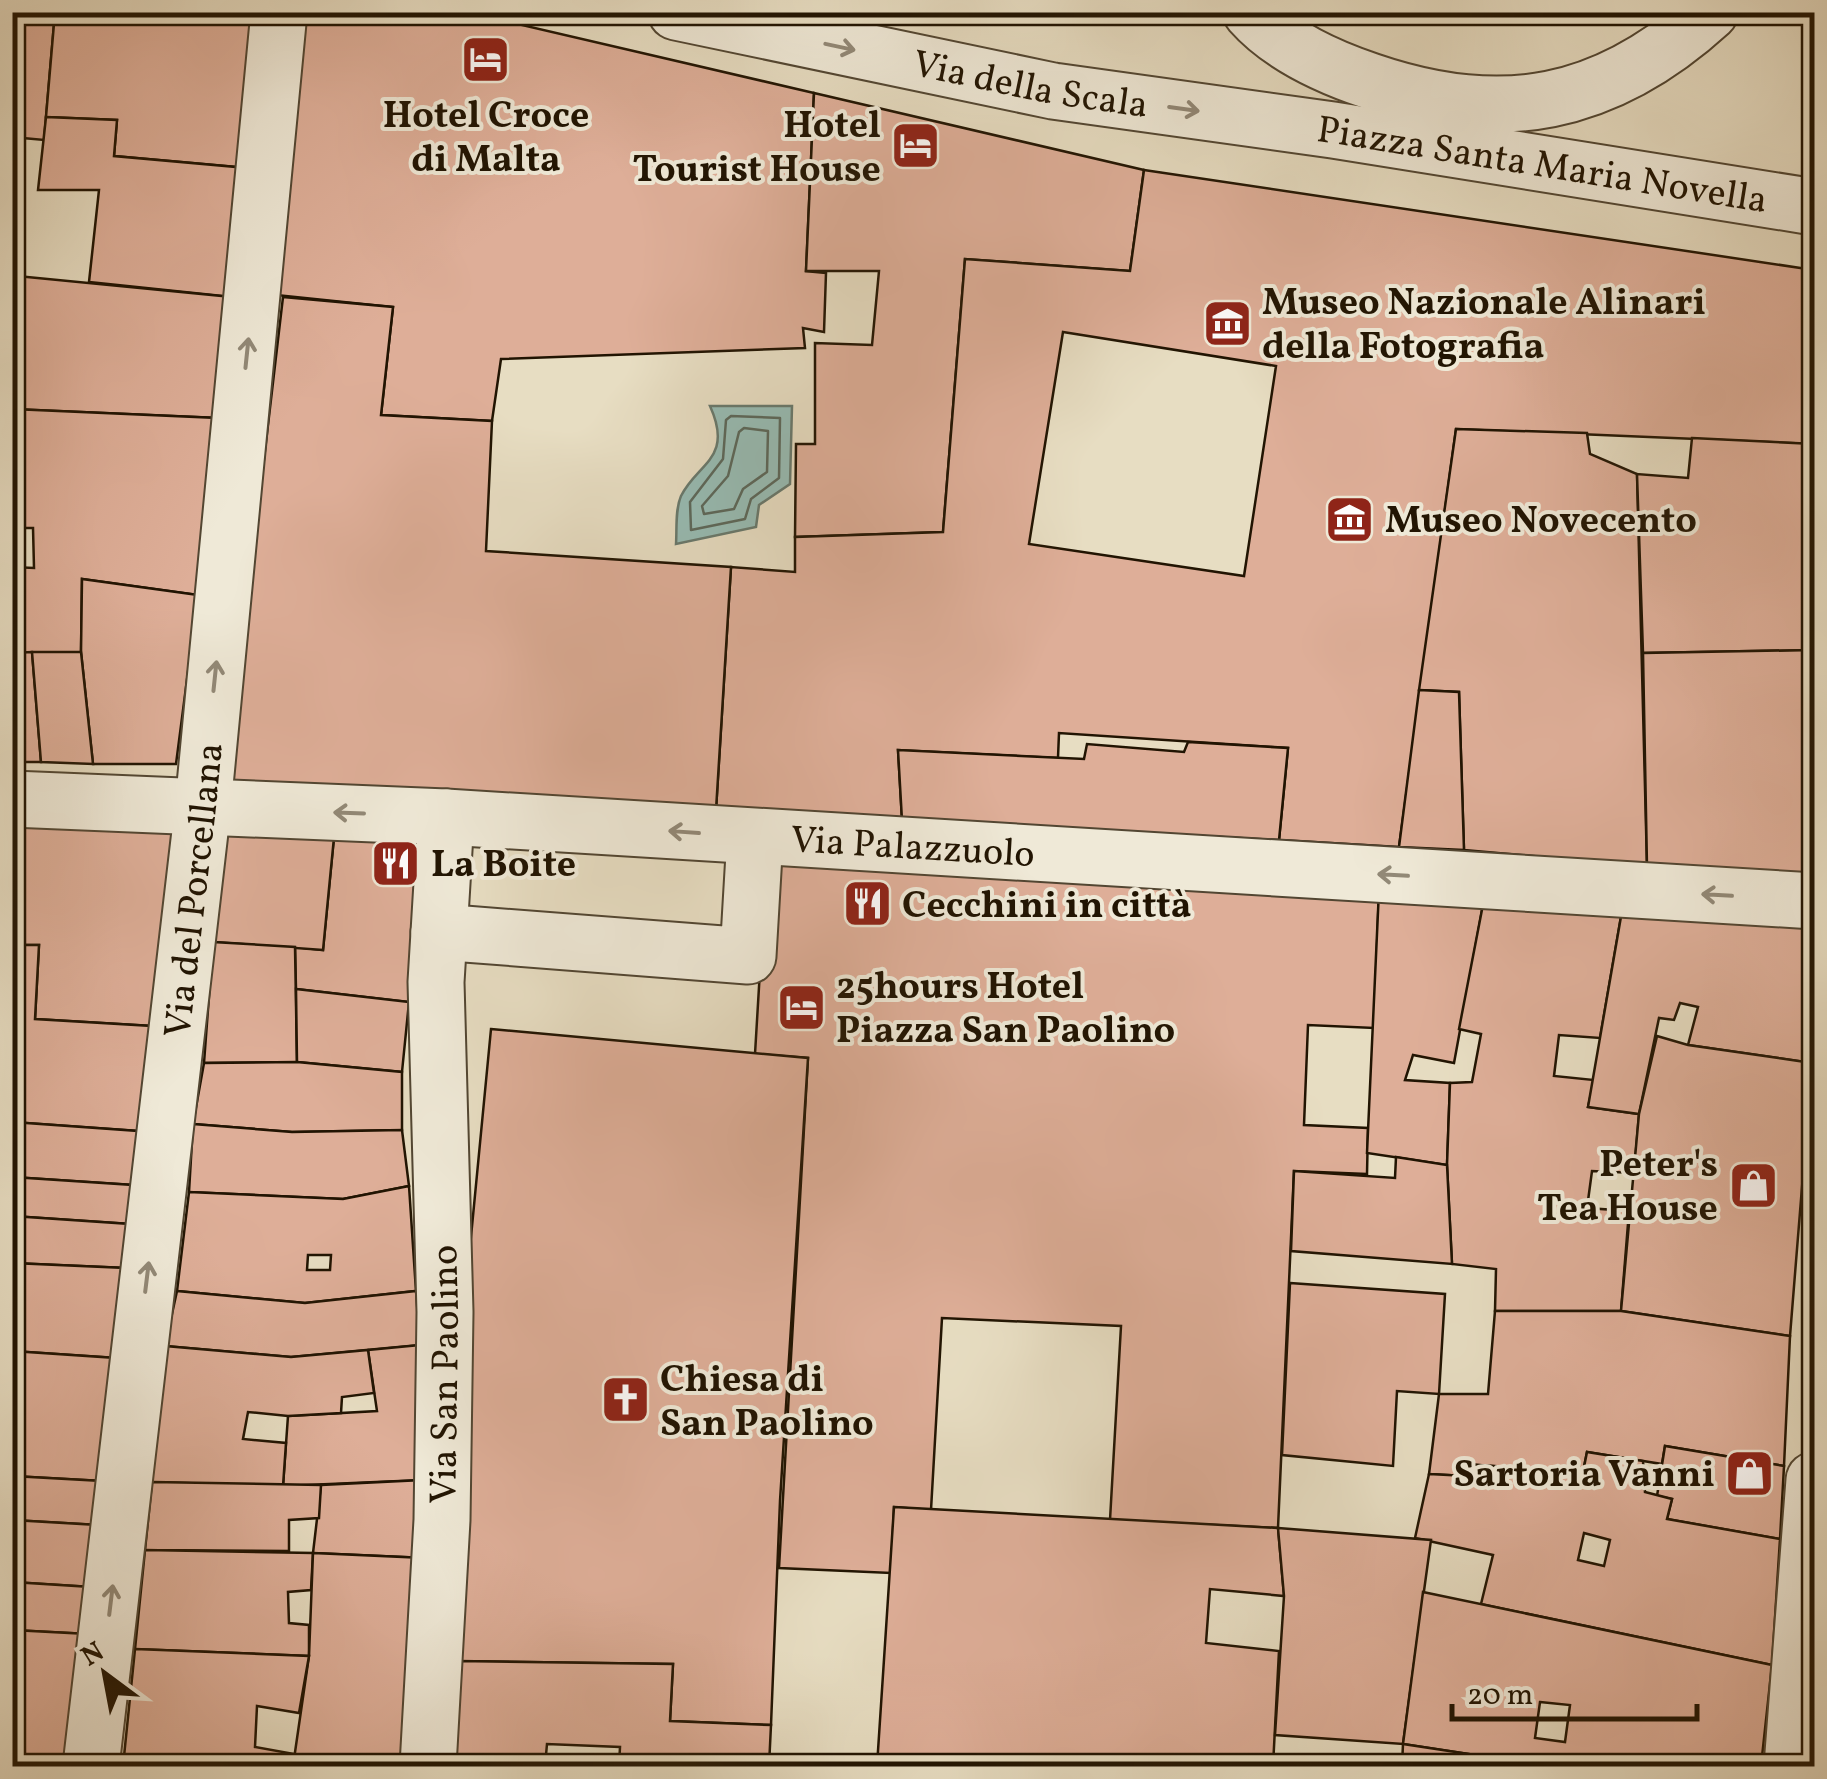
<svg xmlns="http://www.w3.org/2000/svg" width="1827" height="1779" viewBox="0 0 1827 1779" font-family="Vollkorn,serif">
  <rect width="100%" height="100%" fill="#e7ddc2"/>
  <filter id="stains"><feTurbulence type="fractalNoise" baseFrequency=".002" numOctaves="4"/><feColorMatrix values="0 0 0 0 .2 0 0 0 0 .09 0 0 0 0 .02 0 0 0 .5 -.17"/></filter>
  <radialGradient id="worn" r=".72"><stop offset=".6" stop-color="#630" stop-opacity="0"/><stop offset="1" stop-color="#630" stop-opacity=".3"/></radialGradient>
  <!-- water -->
  <path fill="#97bcb4" stroke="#68796d" stroke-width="2.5" d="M710,406h82l-2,78 -31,21 -3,22 -80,17c1,-15 -1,-34 5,-48 16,-33 53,-37 29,-90z"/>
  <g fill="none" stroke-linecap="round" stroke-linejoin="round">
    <!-- shore -->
    <g stroke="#5c685b" stroke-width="2.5">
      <path d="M731,416l49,2 -1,60 -28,21 -6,20 -54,11 -1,-28 33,-43 3,-39z"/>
      <path d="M744,428l24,3 -1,41 -24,17 -9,20 -30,5 -2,-8 26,-30 11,-44z"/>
    </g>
  </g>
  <!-- building -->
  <g fill="#deae98" stroke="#211402" stroke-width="2.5" fill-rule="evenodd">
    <path d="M12,12h43l-11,128 -32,-3z"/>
    <path d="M55,12h209l-17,156 -133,-12 3,-36 -71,-3z"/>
    <path d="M293,12h173l348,81 -8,178 20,2 -2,59 -21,-4 2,20 -304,11 -9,62 -111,-6 12,-108 -117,-12z"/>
    <path d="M814,93l330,77 -14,101 -165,-12 -22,273 -148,5 1,-93h19v-101l57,2 7,-74h-73z"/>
    <path d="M46,117l71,3 -3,36 133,12 -15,129 -143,-15 10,-92h-61z"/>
    <path d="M1144,170l670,100v174l-358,-15 -57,418 -120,-7 9,-92 -229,-15 -1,25 -160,-8 4,70 -186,-10 15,-243 64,5v-35l148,-5 22,-273 165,12zM1063,332l213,34 -32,210 -215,-32z"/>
    <path d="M17,276l215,21 -14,121 -206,-9z"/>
    <path d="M283,297l110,10 -12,108 111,6 -6,130 245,16 -15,243 -490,-27z"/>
    <path d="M12,409l206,9 -20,177 -116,-16 -1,73 -69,1v-86l22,1 -1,-40h-21z"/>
    <path d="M1456,429l131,4 3,21 47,20 10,392 -183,-16 -5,-158 -40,-2z"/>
    <path d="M1692,438l122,6v206l-171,3 -6,-179 51,4z"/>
    <path d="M82,579l116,16 -22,169h-83l-12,-112z"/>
    <path d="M1814,650v231l-167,-15 -4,-213z"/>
    <path d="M32,652l9,110h-29v-109z"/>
    <path d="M32,652h49l12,112 -52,-2z"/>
    <path d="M1419,690l40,2 5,158 -65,-3z"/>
    <path d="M1188,742l100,6 -9,92 -377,-20 -4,-70 186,9 3,-15 97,8z"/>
    <path d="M12,825l161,6 -21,195 -117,-7 4,-74h-27z"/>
    <path d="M335,827l91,6 -17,169 -113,-13 -1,-42 28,3z"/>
    <path d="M335,827l-12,123 -110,-8 11,-112z"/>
    <path d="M767,853l612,37 -5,138 -66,-3 -4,100 64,3 -1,46 -73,-3 -16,357 -168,-8 11,-194 -179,-8 -11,192 -37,-3 -3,66 -112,-5 29,-510 -53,-4z"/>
    <path d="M1379,890l106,4 -31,169 -41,-8 -8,25 45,3 -3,82 -80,-12z"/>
    <path d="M1485,894l138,11 -23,133 -41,-3 -5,41 40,4 -6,27 51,7 -5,59 -42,-2 -5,37 42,3 -8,100h-126l1,-42 -44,-5 -5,-99 3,-82 22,-1 9,-48 -22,-5z"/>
    <path d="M1623,905l191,17 -2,141 -124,-18 10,-38 -18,-4 -6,17 -15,-2 -20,96 -51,-7z"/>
    <path d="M213,942l82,5 2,115 -93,1z"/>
    <path d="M12,945h27l-4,74 117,7 -14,105 -126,-9z"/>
    <path d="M296,989l113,13 -7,70 -105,-10z"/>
    <path d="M491,1029l317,29 -28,443 -9,224 -101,-4 3,-57 -215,-3 7,-362z"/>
    <path d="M1657,1036l31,9 124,18 -22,273 -169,-25 18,-197z"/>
    <path d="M297,1062l105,10v58l-110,2 -99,-8 11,-61z"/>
    <path d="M12,1122l126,9 -5,54 -121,-8z"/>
    <path d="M193,1124l99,8 110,-2 7,56 -66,13 -154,-7z"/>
    <path d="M1396,1157l51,8 5,99 -161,-13 3,-80 101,7z"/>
    <path d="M12,1177l121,8 -3,39 -118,-8z"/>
    <path d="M409,1186l7,105 -111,12 -128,-12 12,-99 154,7zM308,1255h23l-1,15h-23z"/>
    <path d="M12,1216l118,8 -4,44 -114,-5z"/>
    <path d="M12,1263l114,5 -10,90 -104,-7z"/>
    <path d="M1290,1283l155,11 -6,100 -42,-3 -4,75 -111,-11z"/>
    <path d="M177,1291l128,12 111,-12 4,54 -129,12 -126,-11z"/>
    <path d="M1495,1311h126l169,25 -6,130 -119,-20 -3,18 -75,-12 -4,20 -118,-8 1,12 -37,-2 10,-80h49z"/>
    <path d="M420,1345l3,135 -140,6 5,-70 89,-5 -9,-61z"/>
    <path d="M165,1346l126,11 77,-7 6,43 -32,4 -1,16 -53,3 -40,-4 -5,27 43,4 -3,43 -131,-4z"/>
    <path d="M12,1351l104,7 -14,123 -90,-5z"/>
    <path d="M1665,1446l119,20 -4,73 -113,-20 5,-20 -15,-3z"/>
    <path d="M1587,1452l56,9 2,31 27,7 -5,20 113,20 -8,126 -291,-61 12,-49 -78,-17 14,-64 37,2 -1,-12 118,8zM1584,1533l26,7 -6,26 -26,-6z"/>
    <path d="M12,1476l90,5 -4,44 -86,-5z"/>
    <path d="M423,1480l2,78 -112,-5 8,-68z"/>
    <path d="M152,1482l169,3 -2,33 -30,2v31l-144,-1z"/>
    <path d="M894,1507l384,21 6,68 -74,-7 -4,54 73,8 -6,115h-396z"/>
    <path d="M12,1520l86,5 -7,62 -79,-5z"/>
    <path d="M1278,1528l153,12 -28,204 -128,-9 9,-139z"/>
    <path d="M145,1550l168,3 -2,37 -23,2 1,31 20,2v31l-174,-7z"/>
    <path d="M313,1553l112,5 -21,208h-111l16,-110z"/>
    <path d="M12,1582l79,5 -3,47 -76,-4z"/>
    <path d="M1423,1592l349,73 -11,101h-214l-144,-22zM1540,1702l30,3 -5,37 -30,-4z"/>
    <path d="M12,1630l76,4 -14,132h-62z"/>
    <path d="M135,1649l174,7 -10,57 -42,-7 -2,41 39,7 -1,12h-170z"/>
    <path d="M458,1661l215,3 -3,57 101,4 -2,41h-150l1,-19 -73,-3 -2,22h-94z"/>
    <path d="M1403,1744l144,22h-145z"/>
  </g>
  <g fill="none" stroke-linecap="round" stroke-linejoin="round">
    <defs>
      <path id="pedestrian" d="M1251,12c30,34 77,55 119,69 131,45 236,26 340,-69"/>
      <g id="minor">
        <path id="s1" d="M676,12l377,79 280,39 481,77"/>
        <path id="s2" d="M12,799l434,18 1368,84"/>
        <path d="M439,932l309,24 7,-119"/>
        <path id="s3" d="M91,1766l112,-960 76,-794"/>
        <path id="s4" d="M428,1766l14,-246 3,-208 -9,-330 10,-165"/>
        <path d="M1792,1766l22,-286"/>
      </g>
    </defs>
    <!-- pedestrian casing -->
    <use href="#pedestrian" stroke="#524632" stroke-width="59"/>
    <!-- minor casing -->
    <use href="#minor" stroke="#524632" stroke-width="59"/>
    <!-- pedestrian -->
    <use href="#pedestrian" stroke="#efe9d7" stroke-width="55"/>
    <!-- minor -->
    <use href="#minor" stroke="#efe9d7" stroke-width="55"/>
  </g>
  <!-- one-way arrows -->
  <defs><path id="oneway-shaft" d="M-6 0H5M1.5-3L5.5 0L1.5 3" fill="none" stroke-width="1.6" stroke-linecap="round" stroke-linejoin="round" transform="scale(2.5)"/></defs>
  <g stroke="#928977">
    <use href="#oneway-shaft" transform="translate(840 47) rotate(12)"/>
    <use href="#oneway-shaft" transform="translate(1184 109) rotate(8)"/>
    <use href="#oneway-shaft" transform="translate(247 353) rotate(-84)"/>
    <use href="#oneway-shaft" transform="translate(215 676) rotate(-84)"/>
    <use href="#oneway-shaft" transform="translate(349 813) rotate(-178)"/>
    <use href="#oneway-shaft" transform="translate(684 832) rotate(-176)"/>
    <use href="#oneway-shaft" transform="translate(1393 875) rotate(-177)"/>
    <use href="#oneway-shaft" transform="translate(1717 895) rotate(-177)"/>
    <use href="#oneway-shaft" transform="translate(147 1277) rotate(-83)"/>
    <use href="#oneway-shaft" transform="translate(111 1600) rotate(-83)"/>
  </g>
  <!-- icons -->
  <defs>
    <symbol id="hotel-square" viewBox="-11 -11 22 22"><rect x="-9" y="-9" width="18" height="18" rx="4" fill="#8f2418" stroke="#efe9d7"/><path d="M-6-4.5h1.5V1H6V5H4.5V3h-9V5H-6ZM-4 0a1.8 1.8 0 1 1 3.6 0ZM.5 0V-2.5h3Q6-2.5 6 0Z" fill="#fff"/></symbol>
    <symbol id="museum-square" viewBox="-11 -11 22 22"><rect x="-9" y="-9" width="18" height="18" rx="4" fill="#8f2418" stroke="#efe9d7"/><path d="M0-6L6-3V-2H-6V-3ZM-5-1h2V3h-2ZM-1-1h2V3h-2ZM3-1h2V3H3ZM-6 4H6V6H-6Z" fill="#fff"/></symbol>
    <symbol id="restaurant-square" viewBox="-11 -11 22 22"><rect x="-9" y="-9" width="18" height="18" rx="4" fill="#8f2418" stroke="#efe9d7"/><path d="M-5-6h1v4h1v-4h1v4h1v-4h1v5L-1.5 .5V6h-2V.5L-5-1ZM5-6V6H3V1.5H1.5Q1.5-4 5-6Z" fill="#fff"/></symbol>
    <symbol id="shop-square" viewBox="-11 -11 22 22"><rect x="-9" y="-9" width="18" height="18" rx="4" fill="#8f2418" stroke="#efe9d7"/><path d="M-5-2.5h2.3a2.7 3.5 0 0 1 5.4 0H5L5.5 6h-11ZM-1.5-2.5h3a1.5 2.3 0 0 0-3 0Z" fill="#fff"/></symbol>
    <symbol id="church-square" viewBox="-11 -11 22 22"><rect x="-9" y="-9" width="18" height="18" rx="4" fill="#8f2418" stroke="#efe9d7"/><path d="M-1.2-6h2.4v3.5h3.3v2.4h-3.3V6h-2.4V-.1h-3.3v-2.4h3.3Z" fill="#fff"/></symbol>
  </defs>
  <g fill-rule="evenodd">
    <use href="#hotel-square" x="458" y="32" width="55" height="55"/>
    <use href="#hotel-square" x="888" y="118" width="55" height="55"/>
    <use href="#museum-square" x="1200" y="296" width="55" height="55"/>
    <use href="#museum-square" x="1322" y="492" width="55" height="55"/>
    <use href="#restaurant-square" x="368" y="836" width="55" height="55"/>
    <use href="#restaurant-square" x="840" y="876" width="55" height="55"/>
    <use href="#hotel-square" x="774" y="980" width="55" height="55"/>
    <use href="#shop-square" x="1726" y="1158" width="55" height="55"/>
    <use href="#church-square" x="598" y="1372" width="55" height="55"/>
    <use href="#shop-square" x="1722" y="1446" width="55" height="55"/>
  </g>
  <g text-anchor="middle" stroke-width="8" stroke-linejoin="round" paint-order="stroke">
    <!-- street labels -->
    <g font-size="38" fill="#211402" stroke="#efe9d7">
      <text dy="13" stroke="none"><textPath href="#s1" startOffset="362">Via della Scala</textPath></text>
      <text dy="13" stroke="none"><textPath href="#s1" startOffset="880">Piazza Santa Maria Novella</textPath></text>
      <text dy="13" stroke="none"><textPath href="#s2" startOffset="902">Via Palazzuolo</textPath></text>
      <text dy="13" stroke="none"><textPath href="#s3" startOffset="882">Via del Porcellana</textPath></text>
      <text dy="13" stroke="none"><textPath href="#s4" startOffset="392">Via San Paolino</textPath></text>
    </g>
    <!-- poi labels -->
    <g font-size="38" font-weight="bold" fill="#211402" stroke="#efe9d7" text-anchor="start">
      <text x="486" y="127" text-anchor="middle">Hotel Croce<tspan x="486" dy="44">di Malta</tspan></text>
      <text x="881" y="137" text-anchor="end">Hotel<tspan x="881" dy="44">Tourist House</tspan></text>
      <text x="1262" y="314">Museo Nazionale Alinari<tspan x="1262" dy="44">della Fotografia</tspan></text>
      <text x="1385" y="532">Museo Novecento</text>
      <text x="431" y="876">La Boite</text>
      <text x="902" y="917">Cecchini in città</text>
      <text x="836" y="998">25hours Hotel<tspan x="836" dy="44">Piazza San Paolino</tspan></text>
      <text x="1718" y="1176" text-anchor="end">Peter's<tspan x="1718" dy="44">Tea House</tspan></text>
      <text x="660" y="1391">Chiesa di<tspan x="660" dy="44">San Paolino</tspan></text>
      <text x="1715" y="1486" text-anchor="end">Sartoria Vanni</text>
    </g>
  </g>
  <!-- margin -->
  <rect width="1827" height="1779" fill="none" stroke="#e7ddc2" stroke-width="50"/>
  <rect x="15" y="15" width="1797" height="1749" fill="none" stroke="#211402" stroke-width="5"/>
  <rect x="25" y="25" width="1777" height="1729" fill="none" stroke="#211402" stroke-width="2.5"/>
  <!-- north arrow -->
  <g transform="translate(105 1674) rotate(328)" stroke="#efe9d7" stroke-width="8" paint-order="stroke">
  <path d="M0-8L18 38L0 25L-18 38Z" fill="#211402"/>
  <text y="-15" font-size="28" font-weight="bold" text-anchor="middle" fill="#211402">N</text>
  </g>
  <!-- scale -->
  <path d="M1452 1704v15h245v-15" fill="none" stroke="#211402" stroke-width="5"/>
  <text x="1467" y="1704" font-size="30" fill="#211402" stroke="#efe9d7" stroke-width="8" paint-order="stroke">20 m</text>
  <rect width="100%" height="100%" filter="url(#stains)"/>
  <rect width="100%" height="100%" fill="url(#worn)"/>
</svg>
